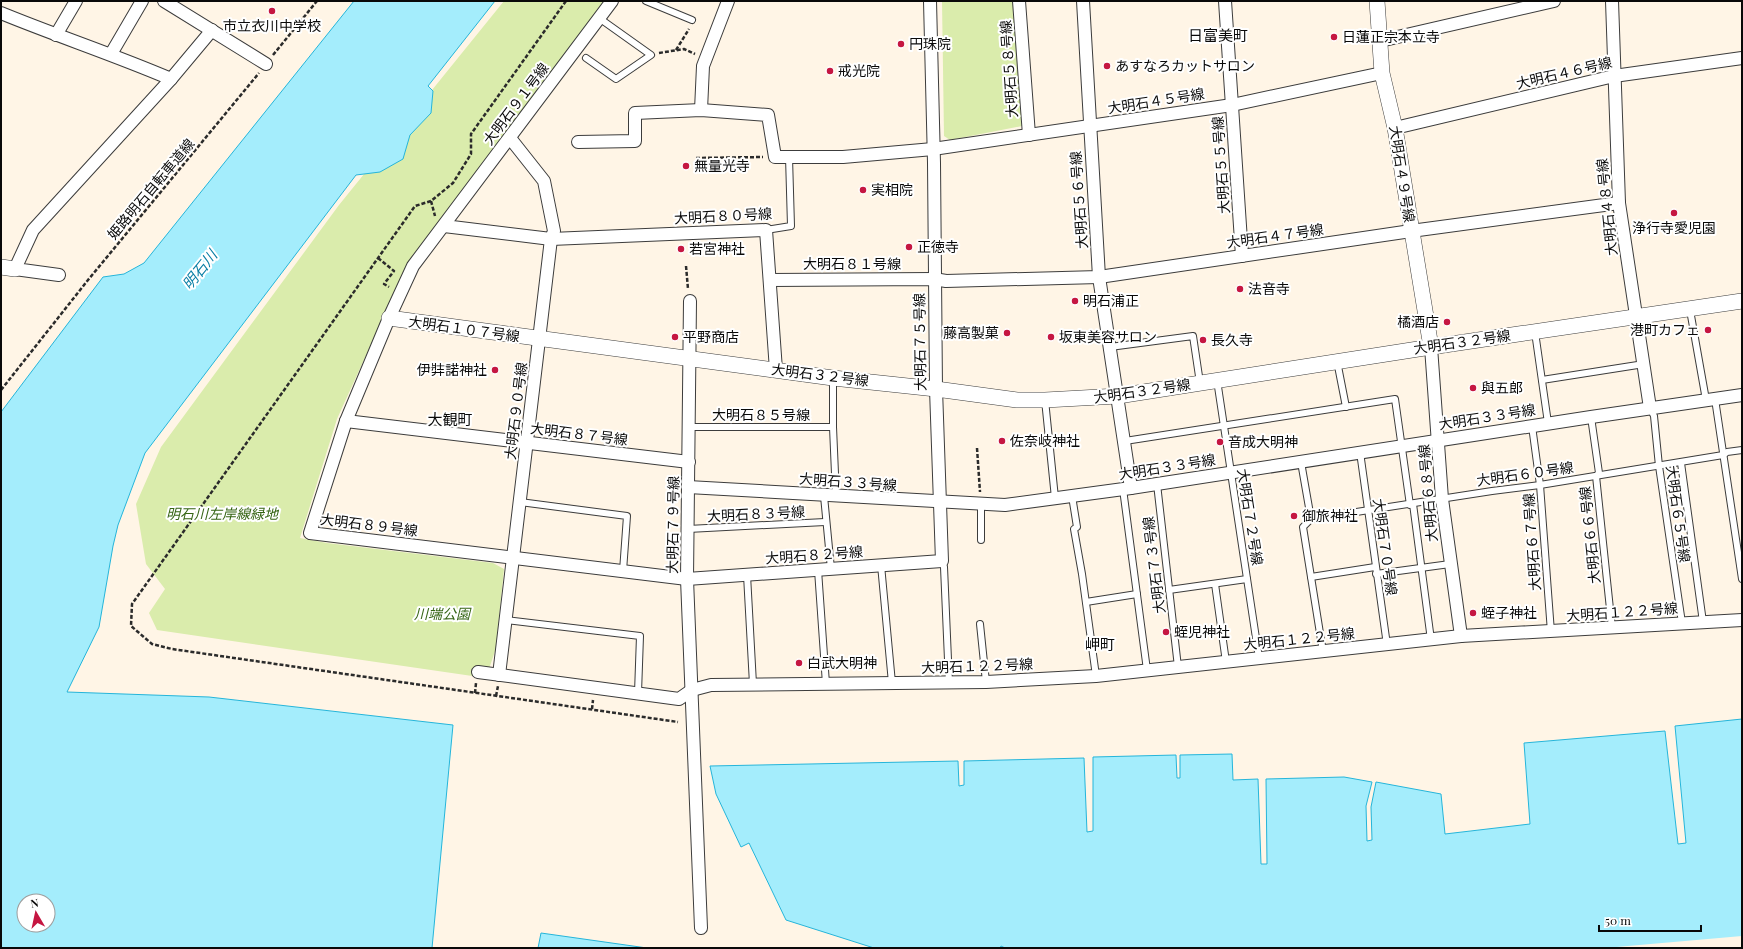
<svg xmlns="http://www.w3.org/2000/svg" width="1743" height="949" viewBox="0 0 1743 949" font-family="'Playfair Display','Noto Sans JP',serif">
  <rect width="100%" height="100%" fill="#fff5e6"/>
  <!-- park -->
  <g fill="#daecac">
    <path d="M504,1h102l-223,317 -46,101 -37,119 27,5 166,20 11,6 -8,79 -10,30 -329,-48 -8,-17 16,-24 -19,-25 -10,-60 25,-57 178,-242z"/>
    <path d="M942,1h72l8,125 -72,14 -6,-4z"/>
  </g>
  <!-- water -->
  <g fill="#a4edfc" stroke="#25b5da" fill-rule="evenodd">
    <path d="M354,1h141l-67,85 5,5 -2,22 -21,22 -7,24 -23,13 -24,3 -211,278 -27,72 -5,21 -14,81 -32,65 142,5 244,28 -21,223h-431v-536l102,-135 21,-3 20,-11zM24,901h24v24h-24z"/>
    <path d="M1742,719v229h-737l-4,-2 -1,2h-126l-88,-28 -37,-77 -8,4 -25,-53 -6,-28 248,-5 1,25 5,-1v-24l120,-3 3,74 6,-1v-74l83,-2 1,23h3v-23l52,-1 1,26 25,-1 3,85h6l-1,-85 78,-2 28,5 -6,24 1,35 5,-1 -1,-33 5,-25 65,12 4,40 85,-10 -6,-81 141,-12 13,113 8,-1 -11,-117z"/>
    <path d="M541,933l106,15h-109z"/>
  </g>
  <!-- pier -->
  <path fill="#fff5e6" d="M1742,936v12h-137z"/>
  <g fill="none" stroke-linecap="round" stroke-linejoin="round">
    <defs>
      <g id="service">
        <path d="M646,1l46,19"/>
        <path d="M586,58l30,21 35,-24 -52,-37"/>
        <path d="M766,230l25,-4 -2,-69"/>
        <path d="M1690,310l16,90"/>
        <path d="M1535,332l13,91"/>
        <path d="M1110,347l83,-11 7,47"/>
        <path d="M1337,361l9,46"/>
        <path d="M833,378v49l3,70"/>
        <path d="M1217,380l42,278"/>
        <path d="M1542,380l102,-16"/>
        <path d="M1715,399l27,180"/>
        <path d="M1045,400l10,98"/>
        <path d="M1650,408l4,8 5,50 23,157"/>
        <path d="M1591,417l8,56 -3,3 16,152"/>
        <path d="M1532,426l8,59 11,147"/>
        <path d="M689,427h144"/>
        <path d="M1125,441l270,-42 15,106"/>
        <path d="M1360,452l27,193"/>
        <path d="M1301,462l10,57 -8,8 20,125"/>
        <path d="M1681,463l22,159"/>
        <path d="M1157,484l21,183"/>
        <path d="M1123,489l24,181"/>
        <path d="M824,496l7,73"/>
        <path d="M1072,496l5,31 -3,2 8,45 14,102"/>
        <path d="M520,502l107,14 -4,55"/>
        <path d="M1413,504l18,136"/>
        <path d="M1311,519l181,-28 48,-6 183,-30 4,-3 15,-2"/>
        <path d="M688,529l137,-7"/>
        <path d="M981,540v-35"/>
        <path d="M942,561l2,6 5,116"/>
        <path d="M881,565l11,118"/>
        <path d="M818,570l8,114"/>
        <path d="M1376,574l74,-10"/>
        <path d="M747,575l6,109"/>
        <path d="M1311,577l64,-10"/>
        <path d="M1215,584l11,78"/>
        <path d="M1169,590l78,-11"/>
        <path d="M1086,602l51,-8"/>
        <path d="M506,620l134,16 -2,57"/>
        <path d="M980,624l6,58"/>
      </g>
      <g id="minor">
        <path d="M164,1l102,63"/>
        <path d="M612,1l-199,265 -24,52 -43,103 -36,112 377,46 255,-18 -6,-172 -2,-226 -4,-162"/>
        <path d="M1019,1l10,134"/>
        <path d="M1083,1l16,276 32,211"/>
        <path d="M1225,1l17,255"/>
        <path d="M1612,1l7,202 31,205"/>
        <path d="M1,13c56,23 114,42 170,66"/>
        <path d="M56,35l20,-34"/>
        <path d="M1380,41l174,-40"/>
        <path d="M111,54l31,-53"/>
        <path d="M701,110l2,-44 25,-65"/>
        <path d="M1395,128l219,-52 128,-18"/>
        <path d="M578,142l57,-1v-28l66,-3 67,5 7,42h68l90,-8 299,-44 150,-32"/>
        <path d="M444,226l107,13 215,-9 10,140"/>
        <path d="M59,275l-44,-6 18,-39 138,-151 41,-49"/>
        <path d="M770,280l164,-1 12,2 153,-4 312,-46 208,-28"/>
        <path d="M690,301l-3,278 14,349"/>
        <path d="M1431,347l11,152 19,137"/>
        <path d="M346,421l343,41"/>
        <path d="M688,487l317,18 126,-17 460,-71 151,-22"/>
        <path d="M478,672l201,27 13,-9 19,-5 275,-3 110,-6 365,-40 281,-16"/>
        <path d="M499,675l52,-436 3,-8 -10,-50 -34,-43"/>
      </g>
      <g id="tertiary">
        <path d="M1377,1l5,72 13,55 36,219"/>
        <path d="M1,267l14,2"/>
        <path d="M389,318l444,60 103,11 81,11h28l73,-4 313,-49 311,-46"/>
      </g>
    </defs>
    <!-- service casing -->
    <use href="#service" stroke="#3c3c3c" stroke-width="8"/>
    <!-- minor casing -->
    <use href="#minor" stroke="#3c3c3c" stroke-width="14"/>
    <!-- tertiary casing -->
    <use href="#tertiary" stroke="#3c3c3c" stroke-width="16"/>
    <!-- path -->
    <g stroke="#2b2b2b" stroke-width="2.5" stroke-dasharray="4 2" stroke-linecap="butt">
      <path d="M566,1l-95,133v20l-18,29 -22,18 -16,5 -283,398 -1,22 21,18 20,5 506,73"/>
      <path d="M676,50l13,-21"/>
      <path d="M659,53l25,-4 11,5"/>
      <path d="M273,55l44,-54"/>
      <path d="M696,158l67,-1"/>
      <path d="M431,201l4,15"/>
      <path d="M378,258l16,13 -10,13 5,3"/>
      <path d="M686,266l2,23"/>
      <path d="M1,390l87,-110 171,-207"/>
      <path d="M977,448l3,44"/>
      <path d="M475,693l1,-10"/>
      <path d="M496,696l2,-10"/>
      <path d="M592,709l1,-9"/>
    </g>
    <!-- service -->
    <use href="#service" stroke="#fff" stroke-width="6"/>
    <!-- minor -->
    <use href="#minor" stroke="#fff" stroke-width="12"/>
    <!-- tertiary -->
    <use href="#tertiary" stroke="#fff" stroke-width="15"/>
  </g>
  <!-- markers -->
  <g fill="#c51641" stroke="#fff" stroke-width="1.5">
    <circle cx="272" cy="11" r="4"/>
    <circle cx="1334" cy="37" r="4"/>
    <circle cx="901" cy="44" r="4"/>
    <circle cx="1107" cy="66" r="4"/>
    <circle cx="830" cy="71" r="4"/>
    <circle cx="686" cy="166" r="4"/>
    <circle cx="863" cy="190" r="4"/>
    <circle cx="1674" cy="213" r="4"/>
    <circle cx="909" cy="247" r="4"/>
    <circle cx="681" cy="249" r="4"/>
    <circle cx="1240" cy="289" r="4"/>
    <circle cx="1075" cy="301" r="4"/>
    <circle cx="1447" cy="322" r="4"/>
    <circle cx="1708" cy="330" r="4"/>
    <circle cx="1007" cy="333" r="4"/>
    <circle cx="675" cy="337" r="4"/>
    <circle cx="1051" cy="337" r="4"/>
    <circle cx="1203" cy="340" r="4"/>
    <circle cx="495" cy="370" r="4"/>
    <circle cx="1473" cy="388" r="4"/>
    <circle cx="1002" cy="441" r="4"/>
    <circle cx="1220" cy="442" r="4"/>
    <circle cx="1294" cy="516" r="4"/>
    <circle cx="1473" cy="613" r="4"/>
    <circle cx="1166" cy="632" r="4"/>
    <circle cx="799" cy="663" r="4"/>
  </g>
  <g text-anchor="middle" stroke-width="4" stroke-linejoin="round" paint-order="stroke">
    <!-- poi labels -->
    <g font-size="14" fill="#090909" stroke="#fff" text-anchor="start">
      <text x="272" y="31" text-anchor="middle">市立衣川中学校</text>
      <text x="1342" y="42">日蓮正宗本立寺</text>
      <text x="909" y="49">円珠院</text>
      <text x="1115" y="71">あすなろカットサロン</text>
      <text x="838" y="76">戒光院</text>
      <text x="694" y="171">無量光寺</text>
      <text x="871" y="195">実相院</text>
      <text x="1674" y="233" text-anchor="middle">浄行寺愛児園</text>
      <text x="917" y="252">正徳寺</text>
      <text x="689" y="254">若宮神社</text>
      <text x="1248" y="294">法音寺</text>
      <text x="1083" y="306">明石浦正</text>
      <text x="1439" y="327" text-anchor="end">橘酒店</text>
      <text x="1700" y="335" text-anchor="end">港町カフェ</text>
      <text x="999" y="338" text-anchor="end">藤高製菓</text>
      <text x="683" y="342">平野商店</text>
      <text x="1059" y="342">坂東美容サロン</text>
      <text x="1211" y="345">長久寺</text>
      <text x="487" y="375" text-anchor="end">伊弉諾神社</text>
      <text x="1481" y="393">與五郎</text>
      <text x="1010" y="446">佐奈岐神社</text>
      <text x="1228" y="447">音成大明神</text>
      <text x="1302" y="521">御旅神社</text>
      <text x="1481" y="618">蛭子神社</text>
      <text x="1174" y="637">蛭児神社</text>
      <text x="807" y="668">白武大明神</text>
    </g>
    <!-- street labels -->
    <g font-size="14" fill="#090909" stroke="#fff">
      <text transform="translate(1009 69) rotate(-94)" y="5">大明石５８号線</text>
      <text transform="translate(1564 73) rotate(-13)" y="5">大明石４６号線</text>
      <text transform="translate(1156 101) rotate(-9)" y="5">大明石４５号線</text>
      <text transform="translate(516 104) rotate(-53)" y="5">大明石９１号線</text>
      <text transform="translate(1221 165) rotate(-94)" y="5">大明石５５号線</text>
      <text transform="translate(1402 174) rotate(81)" y="5">大明石４９号線</text>
      <text transform="translate(151 189) rotate(-50)" y="5">姫路明石自転車道線</text>
      <text transform="translate(1079 200) rotate(-94)" y="5">大明石５６号線</text>
      <text transform="translate(1607 207) rotate(-96)" y="5">大明石４８号線</text>
      <text transform="translate(723 216) rotate(-3)" y="5">大明石８０号線</text>
      <text transform="translate(1275 236) rotate(-8)" y="5">大明石４７号線</text>
      <text x="852" y="269">大明石８１号線</text>
      <text transform="translate(464 329) rotate(8)" y="5">大明石１０７号線</text>
      <text transform="translate(920 342) rotate(-91)" y="5">大明石７５号線</text>
      <text transform="translate(1462 342) rotate(-8)" y="5">大明石３２号線</text>
      <text transform="translate(820 375) rotate(7)" y="5">大明石３２号線</text>
      <text transform="translate(1142 391) rotate(-8)" y="5">大明石３２号線</text>
      <text transform="translate(516 411) rotate(-83)" y="5">大明石９０号線</text>
      <text x="761" y="420">大明石８５号線</text>
      <text transform="translate(1487 417) rotate(-9)" y="5">大明石３３号線</text>
      <text transform="translate(579 434) rotate(7)" y="5">大明石８７号線</text>
      <text transform="translate(1167 467) rotate(-9)" y="5">大明石３３号線</text>
      <text transform="translate(1525 474) rotate(-8)" y="5">大明石６０号線</text>
      <text transform="translate(848 482) rotate(4)" y="5">大明石３３号線</text>
      <text transform="translate(1428 493) rotate(-95)" y="5">大明石６８号線</text>
      <text transform="translate(756 514) rotate(-3)" y="5">大明石８３号線</text>
      <text transform="translate(1678 514) rotate(82)" y="5">大明石６５号線</text>
      <text transform="translate(1250 517) rotate(81)" y="5">大明石７２号線</text>
      <text transform="translate(369 525) rotate(7)" y="5">大明石８９号線</text>
      <text transform="translate(673 525) rotate(-89)" y="5">大明石７９号線</text>
      <text transform="translate(1590 535) rotate(-96)" y="5">大明石６６号線</text>
      <text transform="translate(1532 542) rotate(-94)" y="5">大明石６７号線</text>
      <text transform="translate(1385 547) rotate(82)" y="5">大明石７０号線</text>
      <text transform="translate(814 555) rotate(-4)" y="5">大明石８２号線</text>
      <text transform="translate(1154 565) rotate(-97)" y="5">大明石７３号線</text>
      <text transform="translate(1622 612) rotate(-4)" y="5">大明石１２２号線</text>
      <text transform="translate(1299 639) rotate(-6)" y="5">大明石１２２号線</text>
      <text transform="translate(977 666) rotate(-2)" y="5">大明石１２２号線</text>
    </g>
    <!-- park labels -->
    <g font-size="14" font-style="italic" fill="#366515" stroke="#fff">
      <text x="222" y="519">明石川左岸線緑地</text>
      <text x="442" y="619">川端公園</text>
    </g>
    <!-- neighbourhood labels -->
    <g font-size="15" fill="#090909" stroke="#fff">
      <text x="1218" y="41">日富美町</text>
      <text x="450" y="425">大観町</text>
      <text x="1100" y="650">岬町</text>
    </g>
    <!-- water labels -->
    <g font-size="15" font-style="italic" fill="#097fa5" stroke="#fff">
      <text transform="translate(200 270) rotate(-51)" y="5">明石川</text>
    </g>
  </g>
  <!-- border -->
  <rect width="1743" height="949" fill="none" stroke="#090909" stroke-width="4"/>
  <!-- north arrow -->
  <g transform="translate(36 913) rotate(351)"><circle r="19" fill="#ffffff" stroke="#9d9d9d"/>
  <path d="M0-3L7 15L0 10L-7 15Z" fill="#c51641"/>
  <text y="-6" font-size="11" font-weight="bold" text-anchor="middle" fill="#090909">N</text>
  </g>
  <!-- scale -->
  <path d="M1599 925v6h102v-6" fill="none" stroke="#090909" stroke-width="2"/>
  <text x="1605" y="925" font-size="12" fill="#090909" stroke="#ffffff" stroke-width="3" paint-order="stroke">50 m</text>
</svg>
